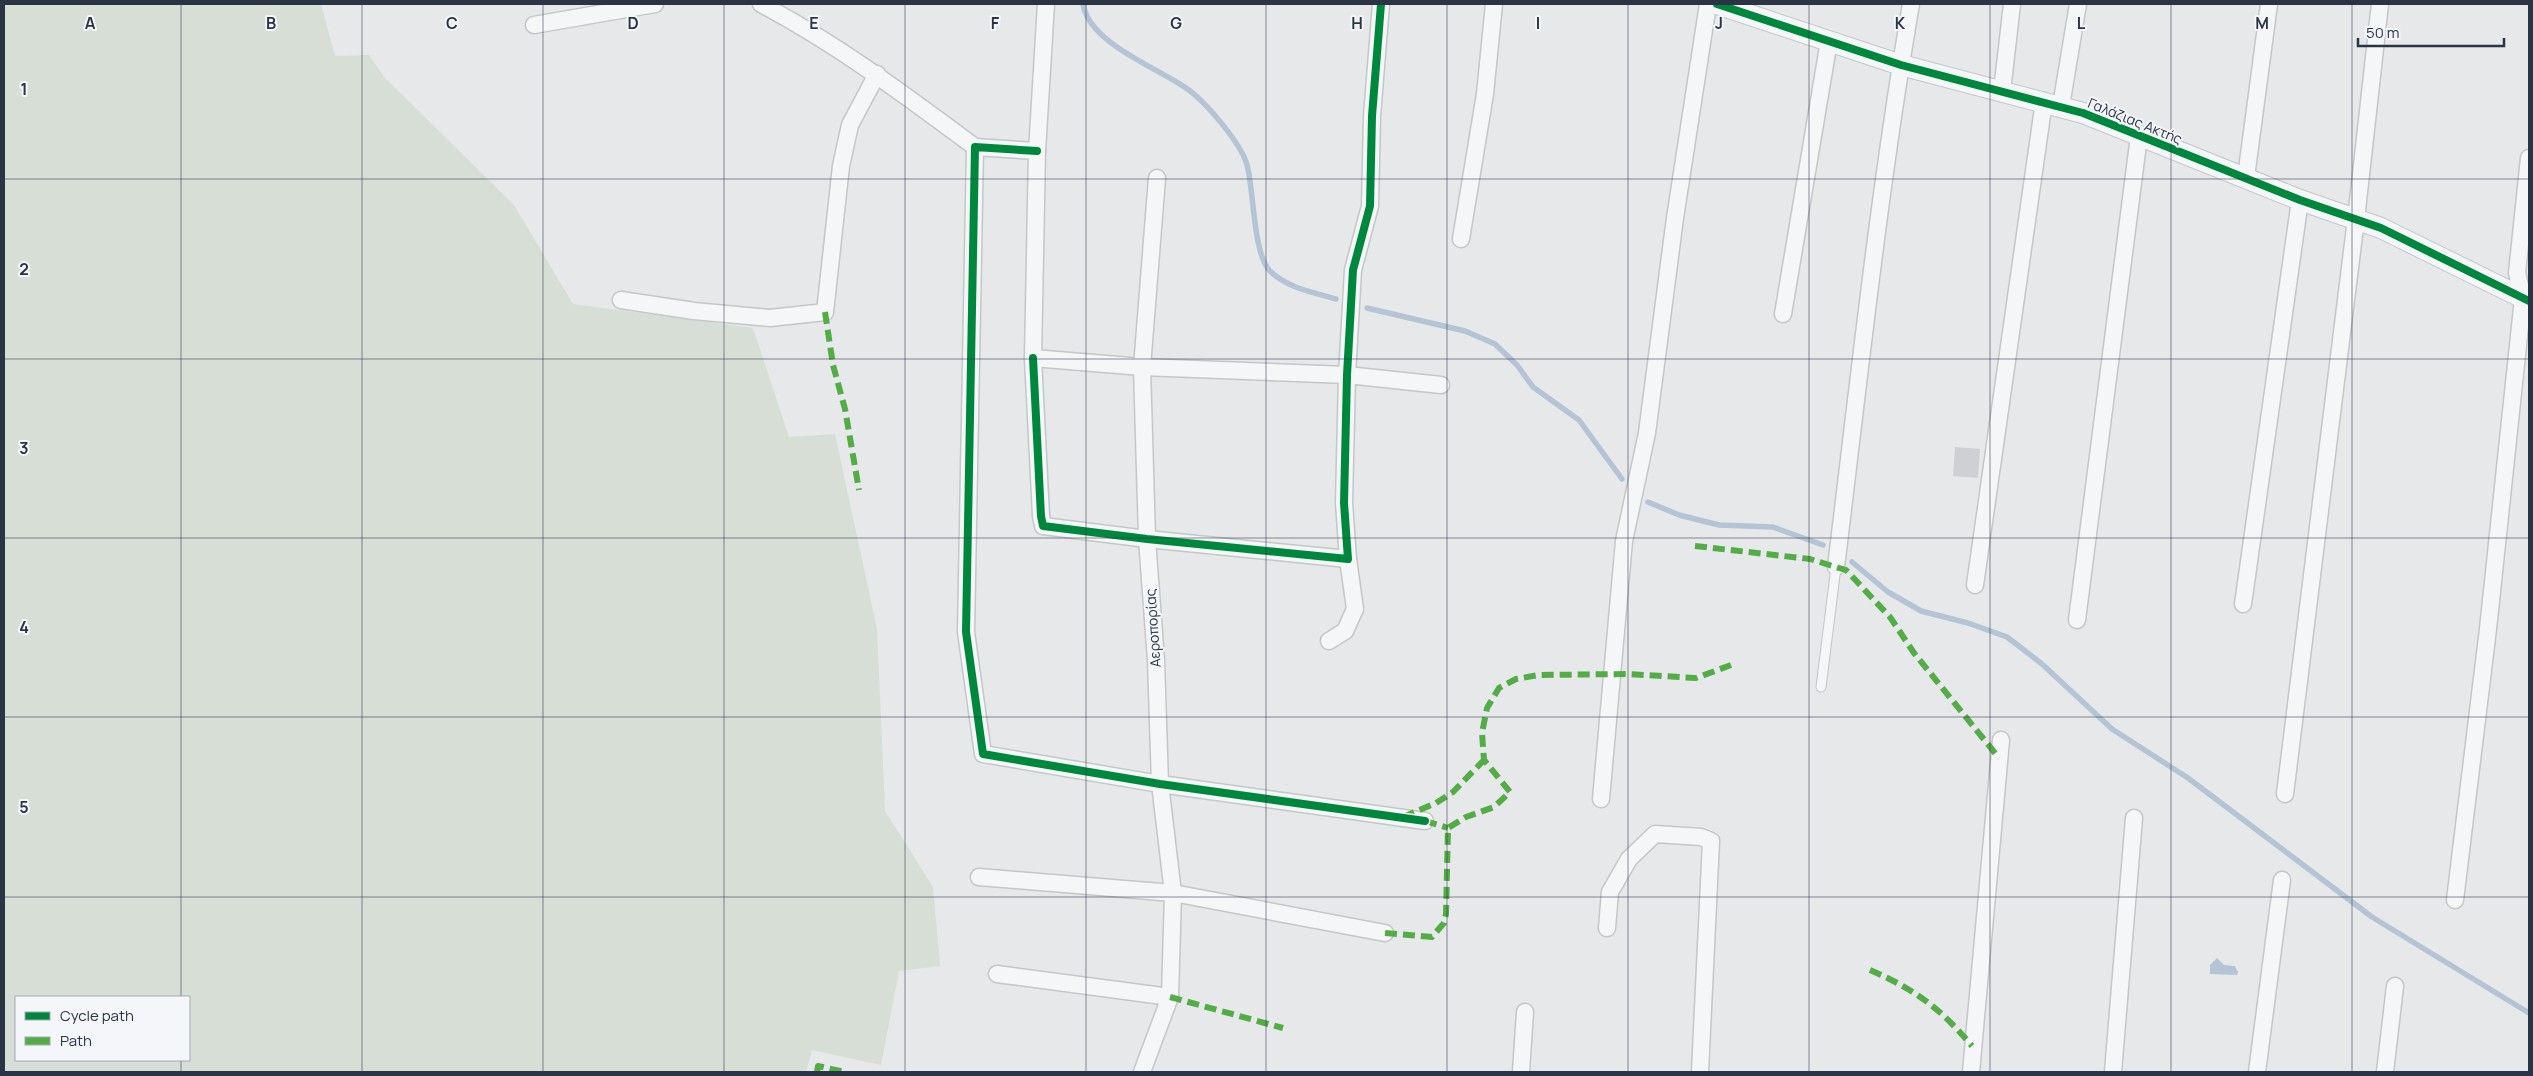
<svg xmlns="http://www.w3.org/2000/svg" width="2533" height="1076" viewBox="0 0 2533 1076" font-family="Manrope,sans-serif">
  <rect width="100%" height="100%" fill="#e6e8ea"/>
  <!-- green -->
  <path fill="#d6ded6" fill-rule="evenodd" d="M4,4h317l14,52 34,-1 15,22 130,128 59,99 180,24 36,109 46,-3 42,195 8,182 48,76 7,79 -41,5 -18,94 -69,-15 -6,22h-802zM16,997h173v63h-173z"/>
  <!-- water -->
  <path fill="#b4c4d5" d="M2217,958l7,7 11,1 3,6 -1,3 -27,-1v-9z"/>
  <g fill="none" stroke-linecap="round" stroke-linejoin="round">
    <!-- stream -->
    <g stroke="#b4c4d5" stroke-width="5.5">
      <path d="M1083,4c6,39 73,63 103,84 19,13 55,55 61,77 7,25 6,89 23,106 17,17 43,21 66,28"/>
      <path d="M1367,308l98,23 30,13 22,21 16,22 46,33 43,59"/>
      <path d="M1648,502l31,13 40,10 54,2 50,18"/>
      <path d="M1852,562l36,30 33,19 47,12 39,14 35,27 70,65 76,49 184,139 157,96"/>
    </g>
  </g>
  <!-- building -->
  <path fill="#ced0d3" d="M1955,447l25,2 -2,29 -25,-2z"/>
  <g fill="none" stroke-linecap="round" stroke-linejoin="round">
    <defs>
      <path id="service" d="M1821,687l15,-120"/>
      <g id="minor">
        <path d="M761,4c76,40 145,92 214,143"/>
        <path d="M1046,4l-9,147 -4,207 109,9 205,8 94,10"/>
        <path d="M534,25l121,-21"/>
        <path d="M2002,91l10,-87"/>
        <path d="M2061,106l17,-102"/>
        <path d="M1037,151l-62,-4 -9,485 17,122 177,30 265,37"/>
        <path d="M2246,177l23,-173"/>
        <path d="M1461,239l24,-145 9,-90"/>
        <path d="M621,300l73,11 76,7 55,-6 16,-146 9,-41 27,-51"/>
        <path d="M1783,314l46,-273"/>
        <path d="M1033,358l8,158 2,10 104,13 201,20 -4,-56 3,-128 6,-105 17,-64 2,-90 9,-112"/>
        <path d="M1836,567c23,-188 43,-377 75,-563"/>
        <path d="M1975,585l69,-484"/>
        <path d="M2243,604l57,-404"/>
        <path d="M2077,620l62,-484"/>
        <path d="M1329,641l16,-10 10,-22 -7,-50"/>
        <path d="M2285,794l71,-575 24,-215"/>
        <path d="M1601,799l23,-258 23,-108 28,-215 33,-214"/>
        <path d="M979,877l194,16 212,40"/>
        <path d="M2455,900l33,-271 35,-331 -6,-25 12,-115"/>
        <path d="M1607,928l3,-36 19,-33 26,-25 46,3 10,4 -11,231"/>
        <path d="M997,974l173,23"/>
        <path d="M1142,1072l28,-75 3,-104 -13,-109 -4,-124 -9,-121 -5,-172 15,-189"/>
        <path d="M1521,1072l4,-60"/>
        <path d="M1971,1072l30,-332"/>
        <path d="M2113,1072l21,-254"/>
        <path d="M2257,1072l25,-192"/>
        <path d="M2385,1072l10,-86"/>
      </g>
      <path id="tertiary" d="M1717,4l184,61 182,48 217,87 81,28 148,73"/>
    </defs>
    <!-- service casing -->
    <use href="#service" stroke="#c4c6c8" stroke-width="11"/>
    <!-- minor casing -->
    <use href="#minor" stroke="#c4c6c8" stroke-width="19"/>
    <!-- tertiary casing -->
    <use href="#tertiary" stroke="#c4c6c8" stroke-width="22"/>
    <!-- service -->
    <use href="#service" stroke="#f5f6f7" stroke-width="9"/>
    <!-- minor -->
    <use href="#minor" stroke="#f5f6f7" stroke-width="16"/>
    <!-- tertiary -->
    <use href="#tertiary" stroke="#f5f6f7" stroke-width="20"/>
    <!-- quiet -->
    <g stroke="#54ac47" stroke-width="6" stroke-dasharray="12 6" stroke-linecap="butt">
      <path d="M825,312l8,53 12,44 14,81"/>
      <path d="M1695,546l115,13 36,11 44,47 24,36 85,105"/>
      <path d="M1403,817l33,-14 17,-11 31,-32"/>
      <path d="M1425,821l23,7"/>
      <path d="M1385,933l47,4 12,-14 2,-9 2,-86 18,-11 28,-10 16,-15 -26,-32 -2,-27 5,-25 12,-20 17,-9 23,-4 88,-1 69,4 35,-13"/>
      <path d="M1870,970c46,20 70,38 102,76"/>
      <path d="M1170,997l113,31"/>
      <path d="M817,1072l1,-6 27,6"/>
    </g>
    <defs>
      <g id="cycleway">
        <path d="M1717,4l184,61 182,48 217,87 81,28 148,73"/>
        <path d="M1037,151l-62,-4 -9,485 17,122 177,30 265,37"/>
        <path d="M1033,358l8,158 2,10 104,13 201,20 -4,-56 3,-128 6,-105 17,-64 2,-90 9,-112"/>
      </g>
    </defs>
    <!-- cycleway casing -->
    <use href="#cycleway" stroke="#f4f6f9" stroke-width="11"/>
    <!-- cycleway -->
    <use href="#cycleway" stroke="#00873e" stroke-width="8"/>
  </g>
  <!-- grid -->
  <path fill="none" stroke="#2b3445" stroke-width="1" stroke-opacity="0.55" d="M181,4v993M362,4v1068M543,4v1068M724,4v1068M905,4v1068M1086,4v1068M1266,4v1068M1447,4v1068M1628,4v1068M1809,4v1068M1990,4v1068M2171,4v1068M2352,4v1068M4,179h2525M4,359h2525M4,538h2525M4,717h2525M4,897h2525M181,1060v12"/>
  <g text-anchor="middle" stroke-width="4" stroke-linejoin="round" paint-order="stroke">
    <!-- street labels -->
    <g font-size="14" fill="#2b3445" stroke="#f4f6f9">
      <text transform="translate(2135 121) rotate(22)" y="5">Γαλάζιας Ακτής</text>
      <text transform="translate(1153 628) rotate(-94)" y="5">Αεροπορίας</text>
    </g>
  </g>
  <g font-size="16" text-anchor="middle" font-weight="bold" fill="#2b3445" stroke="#f4f6f9" stroke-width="4" stroke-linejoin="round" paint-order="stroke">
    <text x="90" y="29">A</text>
    <text x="271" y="29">B</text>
    <text x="452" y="29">C</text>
    <text x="633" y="29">D</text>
    <text x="814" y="29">E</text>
    <text x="995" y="29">F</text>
    <text x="1176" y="29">G</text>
    <text x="1357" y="29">H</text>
    <text x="1538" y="29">I</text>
    <text x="1719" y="29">J</text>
    <text x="1900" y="29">K</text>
    <text x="2081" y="29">L</text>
    <text x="2262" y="29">M</text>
    <text x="24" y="95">1</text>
    <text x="24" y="275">2</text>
    <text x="24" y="454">3</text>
    <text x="24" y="633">4</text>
    <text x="24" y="813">5</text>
  </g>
  <!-- border -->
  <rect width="2533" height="1076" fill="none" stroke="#2b3445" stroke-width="10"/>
  <!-- legend -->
  <rect x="15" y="996" width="175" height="65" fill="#f4f6f9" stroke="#a4a8b1"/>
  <rect x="25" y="1012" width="25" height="8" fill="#00873e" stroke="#a4a8b1"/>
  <text x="60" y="1021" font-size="15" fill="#2b3445">Cycle path</text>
  <rect x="25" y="1037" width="25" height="8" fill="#54ac47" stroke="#a4a8b1"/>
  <text x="60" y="1046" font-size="15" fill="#2b3445">Path</text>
  <!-- scale -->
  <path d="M2358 38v8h146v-8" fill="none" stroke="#2b3445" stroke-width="2.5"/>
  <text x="2366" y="38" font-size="15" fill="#2b3445" stroke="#f4f6f9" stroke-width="4" paint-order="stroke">50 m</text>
</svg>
